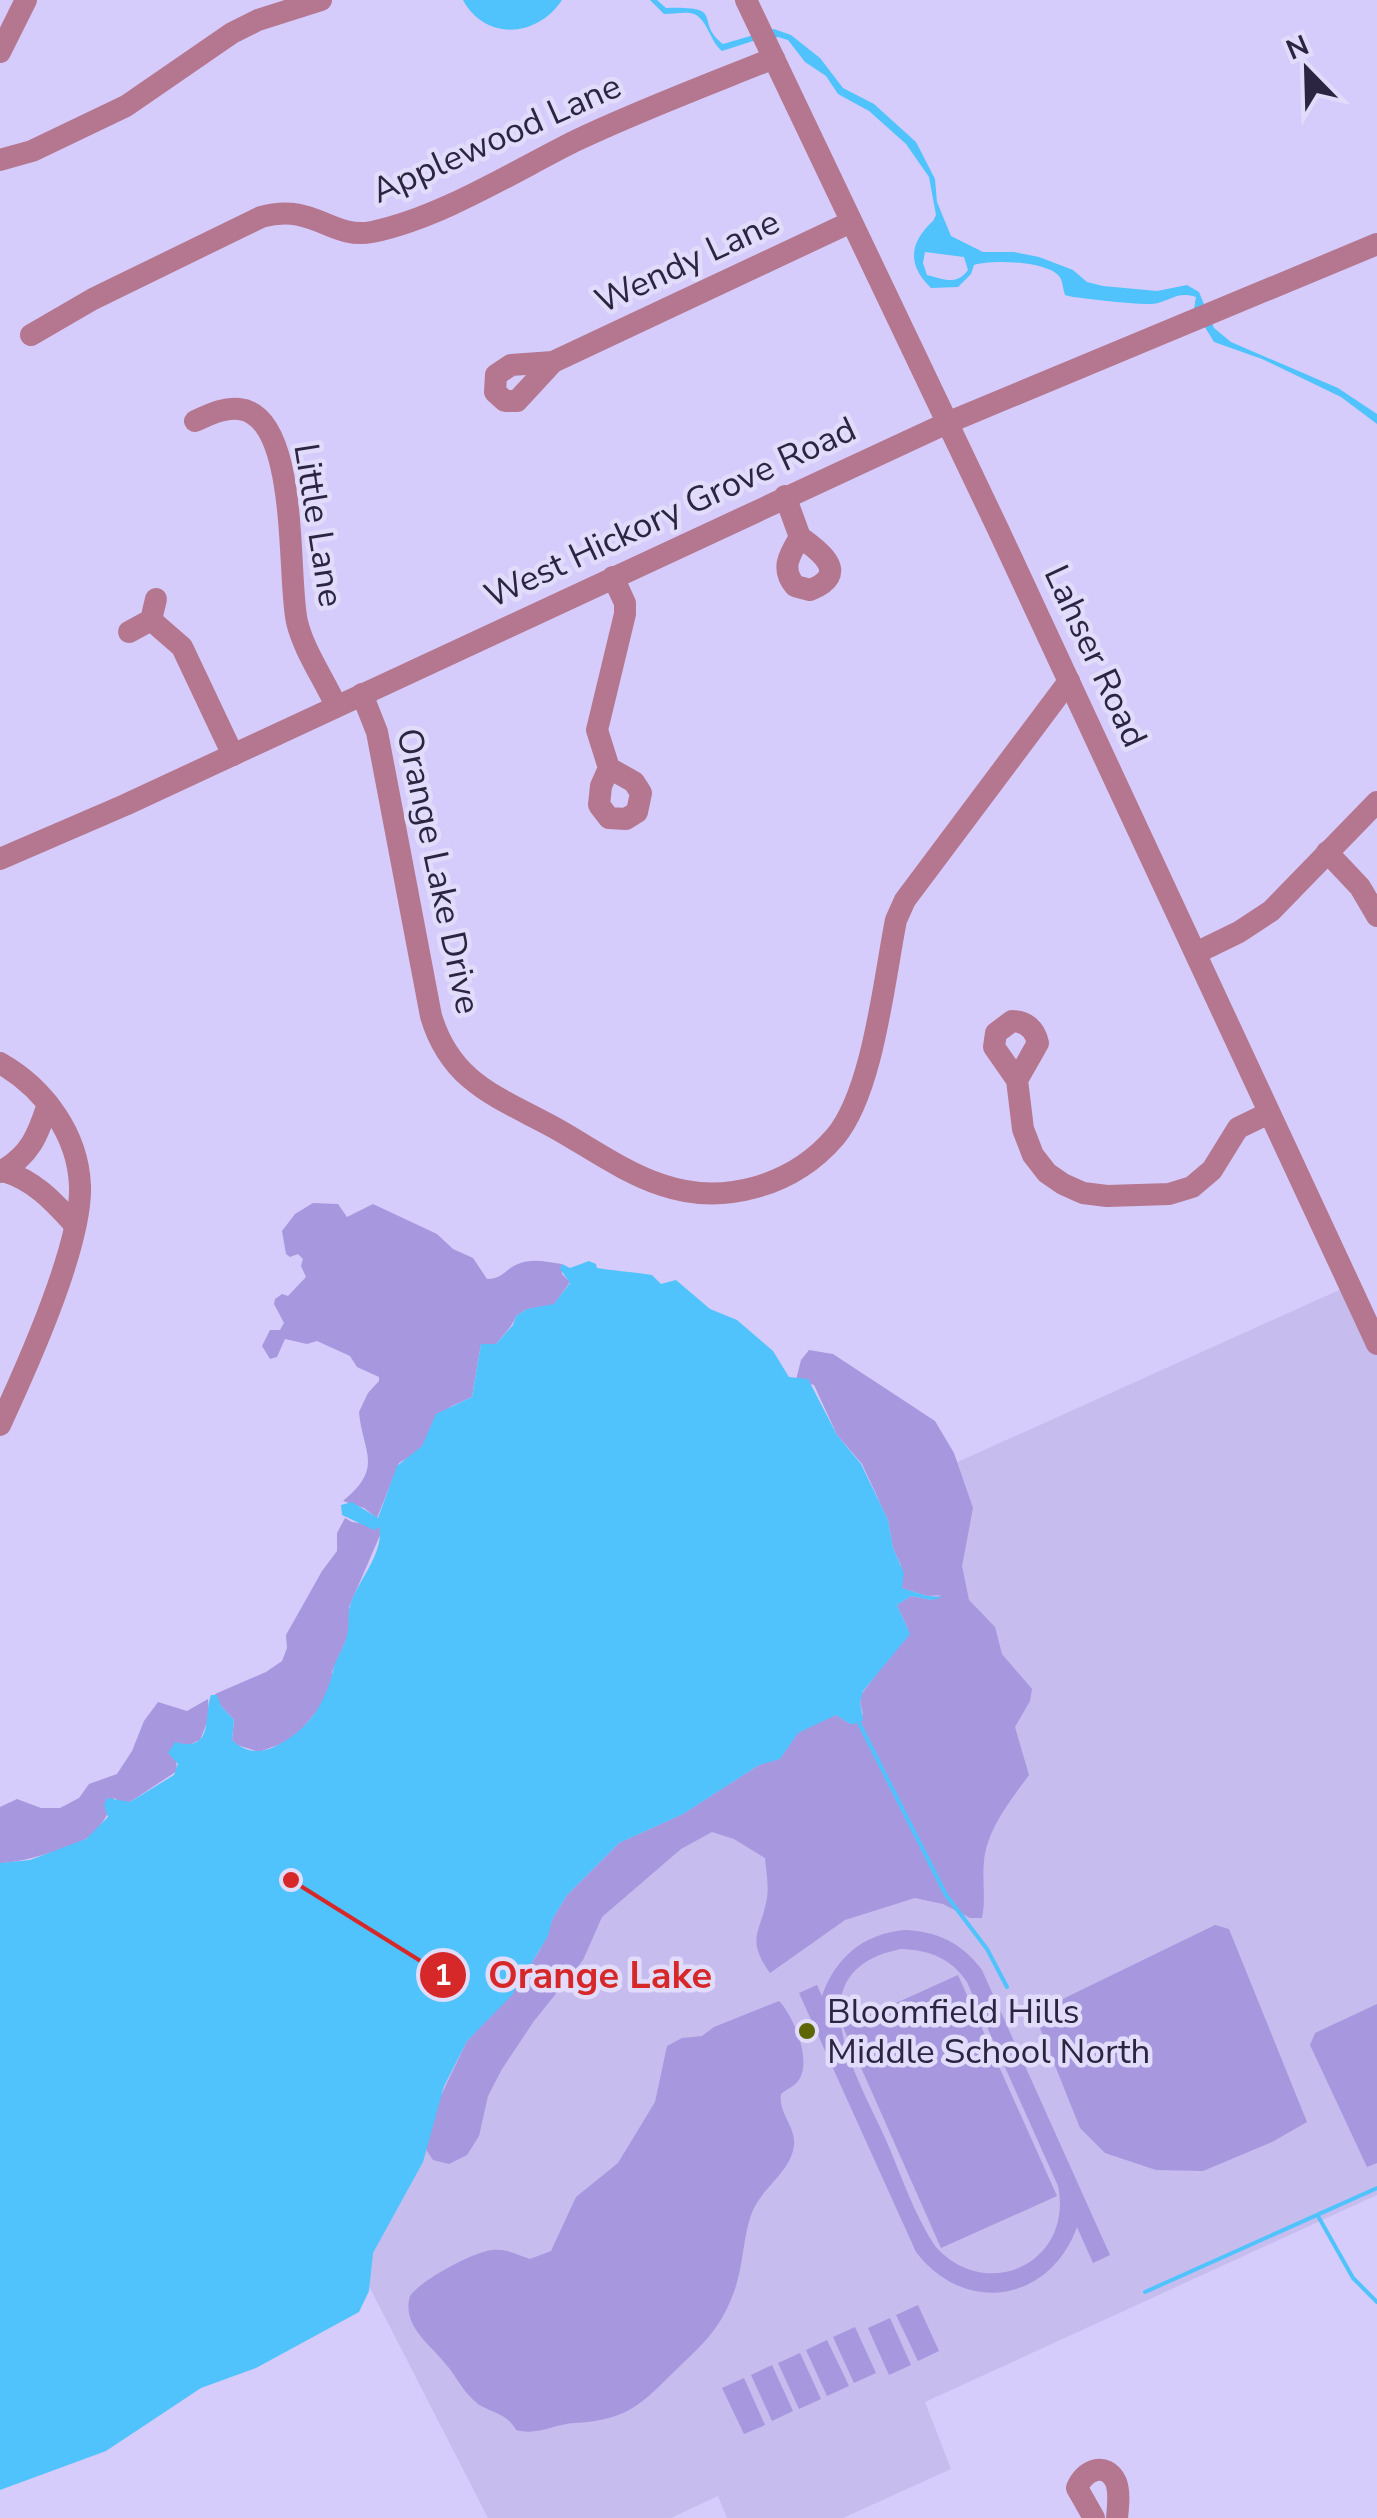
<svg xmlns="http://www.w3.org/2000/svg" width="1377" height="2518" viewBox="0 0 1377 2518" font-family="'Nunito Sans',sans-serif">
  <rect width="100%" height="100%" fill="#d6ccfb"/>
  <!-- built -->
  <path fill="#c6bcee" d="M1346,1287l31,66v842l-452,207 26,67 -108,49h-116l-9,-22 -47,22h-183l-334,-651 384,-216z"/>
  <!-- green -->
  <g fill="#a797de" fill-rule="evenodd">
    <path d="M313,1203l25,1 9,13 26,-13 64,30 16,15 20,9 14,21c16,0 18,-10 31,-15 14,-6 29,-2 44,0v10l8,8 -16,23 -27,4 -11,7c-3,10 -13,19 -20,28h-15l-9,53 -22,10 -32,45 -19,11 -22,55 -13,-10 -21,-7c42,-34 19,-50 16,-89l9,-19 11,-12v-4l-22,-10 -7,-11 -33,-15 -10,3 -22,-5 -8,18 -7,2 -8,-13 8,-16h10l4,-7 -10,-19 1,-5 7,-5 6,2 18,-19 -5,-11 2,-7 -5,-5 -8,3 -4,-3 -4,-23 13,-17z"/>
    <path d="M809,1350l24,4 102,67 19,32 19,55 -11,58 7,34 26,27 7,27 30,35 -2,12 -15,26 14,48c-18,25 -42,54 -45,86 -2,20 2,38 -2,57h-12l-27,-14 -28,-6 -70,22 -75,53c-25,-35 -9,-40 -3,-75 2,-13 -1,-28 -2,-40l-31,-19 -22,-7 -31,17 -79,68 -19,43 -49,61 -32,48 -14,27 -9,40 -12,19 -18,9 -16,-4 -8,-12 14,-48 28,-59 48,-53 25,-38 12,-30 15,-25 52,-52 64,-29 76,-49c33,-13 17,-10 38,-31 9,-9 27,-14 39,-19l14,9 13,-10c-1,-5 -3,-11 -3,-16 2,-8 41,-51 48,-69l-11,-24 14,-9 21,4 9,-5 -14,1 -25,-8 -1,-23 -8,-17 -5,-28 -26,-56 -25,-29 -23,-50 -18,-5 5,-20z"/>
    <path d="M345,1518l7,4 27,4 2,7 -32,74 2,12 -4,19 -15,34 2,9 -12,24 -21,25 -15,12 -27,10 -22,-7 -5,-5 2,-20 -13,-14 -6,-12 51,-22 16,-11 5,-13 -1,-13 36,-64 15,-20v-18z"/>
    <path d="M208,1699l1,19 -9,22 -13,6 -12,-3 2,28 -47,31 -6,2 -10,-6c-5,15 -13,31 -27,40 -16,10 -70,26 -87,25v-56l17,-8 24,9h19l19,-10 10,-14 28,-10 15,-23 12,-30 14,-19 29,9z"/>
    <path d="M1215,1925l14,4 78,193 -35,20 -69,29 -47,-1 -51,-17 -25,-25 -46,-115z"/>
    <path d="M904,1930c33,1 58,13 78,40l128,285 -17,8 -16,-36c-27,75 -112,89 -161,25l-117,-259 18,-8 5,11c13,-38 41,-62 82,-66zM901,1949c28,1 50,9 66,33l91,204c16,77 -72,118 -123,60 -21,-32 -34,-71 -49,-106 -27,-61 -96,-169 15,-191z"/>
    <path d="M958,1975l99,221 -116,52 -98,-221z"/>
    <path d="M779,2001c14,14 32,57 21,77 -4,8 -12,10 -19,16 -3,19 15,33 13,51 -3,28 -34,43 -43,70 -8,24 -8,50 -16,74 -14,39 -29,52 -57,79 -36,35 -49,52 -103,55 -21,1 -38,13 -59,7 -8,-16 -24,-17 -38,-26 -13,-10 -20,-24 -29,-36 -16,-22 -48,-41 -39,-72 11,-16 63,-44 82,-46 14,-2 25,5 38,9l21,-8 25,-54 42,-34 37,-61 12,-56 15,-8 20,-2 12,-9z"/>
    <path d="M1377,2004v159l-10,4 -57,-122 5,-12z"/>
    <path d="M918,2305l21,46 -21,10 -22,-46z"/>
    <path d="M890,2318l21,47 -22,10 -21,-47z"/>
    <path d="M855,2327l21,46 -22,10 -21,-46z"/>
    <path d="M827,2340l22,46 -22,10 -21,-46z"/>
    <path d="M800,2353l21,46 -22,10 -21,-46z"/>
    <path d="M772,2365l21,46 -21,10 -21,-46z"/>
    <path d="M744,2378l21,47 -21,9 -22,-46z"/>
  </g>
  <!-- water -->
  <g fill="#50c3fd" fill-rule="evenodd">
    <path d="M463,0h99c-25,38 -77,41 -99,0z"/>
    <path d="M650,0h7l9,8c62,-2 27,13 57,36l51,-15 17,6 29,23 23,30 31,16 42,38 19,37 2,23 14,34 32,16h31l25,5 34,13 14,12 16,4 54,5 30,-6 12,7 15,36 17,14 107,46 39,26v10l-36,-27 -79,-38 -48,-17 -20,-33 2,-12c-20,-7 -27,6 -45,7 -10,1 -80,-6 -86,-9 -2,-5 -2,-11 -4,-16 -8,-18 -69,-20 -87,-14l-3,9 -13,13 -27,1c-24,-23 -22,-45 2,-67l3,-6 -7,-38 -23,-33 -37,-33 -31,-17 -12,-18 -21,-14 -17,-22 -10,-3 -18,6 -7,-2 -31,10c-13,-10 -15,-36 -32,-38 -8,-1 -18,1 -26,1zM925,252l39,5 4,13c-11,16 -25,9 -41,5l-4,-12z"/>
    <path d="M589,1261l7,3 1,4c19,3 36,4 55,7l9,9 15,-4 34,29 27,11 36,31 16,26 19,2 29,56 24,29 27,56 5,28 11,25 -2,15 25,8 16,1 -11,3 -21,-4 -14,9 13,29 -47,57 -3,11 3,18 -4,3 -9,1 -14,-9 -38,18 -18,26 -21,6 -76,49 -64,29 -52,52 -15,25 -4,16 -36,59 -45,46 -23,45 -21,76 -50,91 -4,38 -10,21 -103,56 -55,20 -95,63 -106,39v-627l30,-3 56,-21 22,-22 -4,-12 3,-7 23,4 44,-27 4,-11 -10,-11 7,-11c40,11 28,-26 36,-47h6l4,11 13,14 -2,20c12,12 27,14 42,7 34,-16 51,-43 59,-76 2,-12 12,-24 14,-36 3,-10 0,-20 3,-29 7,-25 35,-53 29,-79l-5,3 -32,-15 -1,-10 11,-3 26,16 19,-52 25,-20 14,-32 36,-17 9,-53h15l17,-19 3,-9 11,-7 27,-5 16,-21 -10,-14 2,-5 8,4z"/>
  </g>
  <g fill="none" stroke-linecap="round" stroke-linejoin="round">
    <!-- stream -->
    <g stroke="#50c3fd" stroke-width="4">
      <path d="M859,1723l87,172 41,54 20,38"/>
      <path d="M1318,2216l35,62 24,24"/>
      <path d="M1145,2292l232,-104"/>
    </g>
    <!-- minor -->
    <g stroke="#b5768f" stroke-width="22">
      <path d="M746,0l252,529 379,815"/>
      <path d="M0,52l26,-52"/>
      <path d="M0,160l32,-9 94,-45 106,-73 26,-13 63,-20"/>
      <path d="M31,335l62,-36 168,-82c53,-15 70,23 111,15 68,-14 141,-60 203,-91 65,-31 132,-56 199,-83"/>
      <path d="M553,362l-36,39h-12l-10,-9 1,-17 15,-10 42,-3 298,-140"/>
      <path d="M195,421c14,-6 29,-14 44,-12 61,6 48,170 58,213 7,29 27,57 39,84"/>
      <path d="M785,496l15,41c-10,17 -20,31 -5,49l15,4c41,-16 10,-39 -10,-53"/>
      <path d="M151,620l31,27 51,108"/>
      <path d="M129,632l22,-12 5,-21"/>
      <path d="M362,694l15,38 54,284c20,67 67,81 124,112 34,19 70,45 107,57 61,21 131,1 173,-48 38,-45 49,-157 61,-217l9,-20 164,-219"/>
      <path d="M609,768l25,14 7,11 -4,19 -11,7 -17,-1 -10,-13 2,-19 8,-18 -12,-38 28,-116v-11l-12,-26"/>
      <path d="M1327,852l33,35 17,29"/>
      <path d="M0,859l125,-54 822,-382 430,-179"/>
      <path d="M1196,953l43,-21 32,-21 106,-109"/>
      <path d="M0,1063c44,25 78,71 80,123 2,60 -54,183 -80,239"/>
      <path d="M1017,1080l-23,-33 2,-14 16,-12c14,0 23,8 26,22l-21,37 6,49 10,26 14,18 16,11 20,9 24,3 62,-2 23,-7 20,-17 26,-42 31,-15"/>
      <path d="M3,1171c31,9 50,30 71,53"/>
      <path d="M0,1172c30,-16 38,-37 48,-68"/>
      <path d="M1094,2518l-17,-30c6,-17 29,-28 39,-6 4,11 2,25 1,36"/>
    </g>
  </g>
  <!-- markers -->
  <circle fill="#5e6503" stroke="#e2dcfb" stroke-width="4" cx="807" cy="2031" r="10"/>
  <g text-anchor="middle" stroke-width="9" stroke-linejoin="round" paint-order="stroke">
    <!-- street labels -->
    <g font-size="35" fill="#2c2542" stroke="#e2dcfb">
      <text transform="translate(496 138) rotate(-24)" y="12">Applewood Lane</text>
      <text transform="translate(687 261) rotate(-25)" y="12">Wendy Lane</text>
      <text transform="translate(670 512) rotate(-25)" y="12">West Hickory Grove Road</text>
      <text transform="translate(319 525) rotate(81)" y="12">Little Lane</text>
      <text transform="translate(1096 656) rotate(65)" y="12">Lahser Road</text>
      <text transform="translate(439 871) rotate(78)" y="12">Orange Lake Drive</text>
    </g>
    <!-- poi labels -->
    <g font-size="35" fill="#2c2542" stroke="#e2dcfb" text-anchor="start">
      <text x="827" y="2023">Bloomfield Hills<tspan x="827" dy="40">Middle School North</tspan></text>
    </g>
  </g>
  <!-- callouts -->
  <path fill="none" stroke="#d62828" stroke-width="4" d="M291 1880L443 1975"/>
  <g fill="#d62828" stroke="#e2dcfb" stroke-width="4">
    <circle cx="291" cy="1880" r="10"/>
    <circle cx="443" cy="1975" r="25"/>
  </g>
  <g font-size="30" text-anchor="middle" font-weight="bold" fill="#fff">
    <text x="443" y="1985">1</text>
  </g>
  <g font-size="38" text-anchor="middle" font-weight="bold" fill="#d62828" stroke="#e2dcfb" stroke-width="9" stroke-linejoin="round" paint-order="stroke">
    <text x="600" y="1988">Orange Lake</text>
  </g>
  <!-- north arrow -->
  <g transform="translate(1307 70) rotate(337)" stroke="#e2dcfb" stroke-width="8" paint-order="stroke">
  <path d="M0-8L18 38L0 25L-18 38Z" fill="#2c2542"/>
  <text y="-15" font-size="28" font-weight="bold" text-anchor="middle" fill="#2c2542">N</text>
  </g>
</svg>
